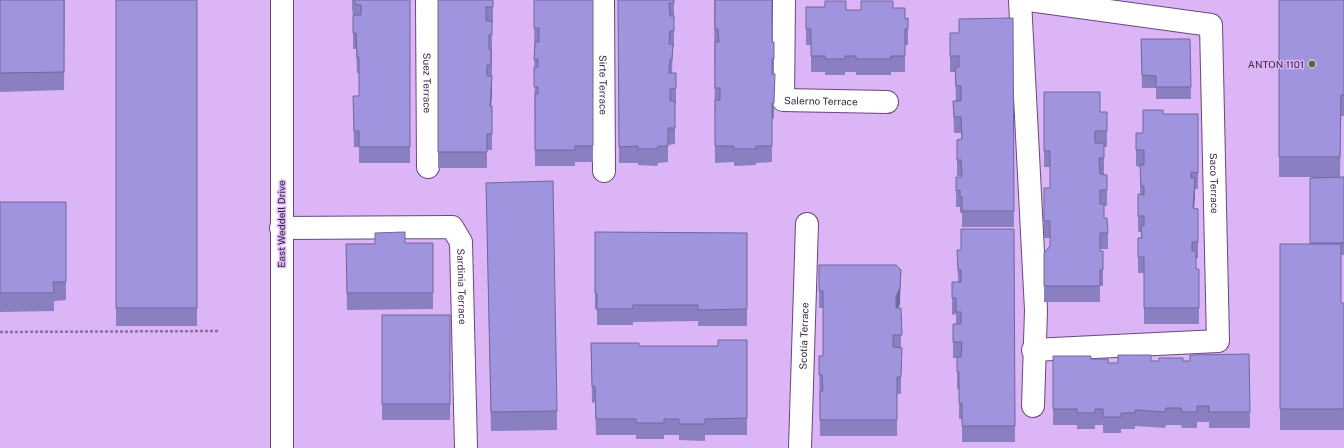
<svg xmlns="http://www.w3.org/2000/svg" width="1344" height="448" viewBox="0 0 1344 448" font-family="'Public Sans',sans-serif">
  <rect width="100%" height="100%" fill="#dbb5f5"/>
  <g fill="none" stroke-linecap="round" stroke-linejoin="round">
    <defs>
      <g id="minor">
        <path d="M282,0v448"/>
        <path id="s1" d="M427,0l1,167"/>
        <path id="s2" d="M603,0l1,171"/>
        <path id="s3" d="M784,0l-1,100 104,2"/>
        <path d="M1020,0l16,310 -3,96"/>
        <path id="s4" d="M1029,0l182,25 7,316 -185,9"/>
        <path id="s5" d="M281,228l171,-1 9,15 5,206"/>
        <path id="s6" d="M800,448l7,-224"/>
      </g>
    </defs>
    <!-- minor casing -->
    <use href="#minor" stroke="#694780" stroke-width="24"/>
    <!-- path -->
    <path stroke="#8c719e" stroke-width="2.5" stroke-dasharray="3 2" stroke-linecap="butt" d="M0,332l219,-1"/>
    <!-- minor -->
    <use href="#minor" stroke="#fff" stroke-width="22"/>
  </g>
  <!-- wall -->
  <g fill="#8a7fc0">
    <path d="M0,0h65l-1,90 -64,2z"/>
    <rect x="116" y="0" width="81" height="326"/>
    <path d="M352,0h58v163h-51v-16h-5l-1,-51h6v-23h-2l-1,-24h-3v-34l-1,-6z"/>
    <path d="M438,0h55v23h-1v69l-1,14h1v44h-5v18h-49z"/>
    <path d="M534,0h59v162h-18v4h-40z"/>
    <path d="M618,0h56v47h-1l-1,26h4v31l-1,1v39l-7,1v17l-10,1 -1,3 -19,-1v-2h-19z"/>
    <path d="M714,0l58,42h2v77h-2v43l-16,1v2l-22,1v-4l-19,1z"/>
    <path d="M1279,0h65v116h-3l-1,61h4v78h-3v48h3v127h-64v-186h30v-66l4,-1h-35z"/>
    <path d="M806,7h19l21,3h15l32,-2 12,11 3,-1v27h-3v27h-14v3h-35v-3h-11v3h-20v-3h-14v-27h-5z"/>
    <path d="M1013,18l1,209h-52v-14h-2v-6h-4v-30h5v-1h-4v-36l4,-1v-6h-7l-1,-32h3l-1,-29h-5v-39h9z"/>
    <path d="M1141,39h49l1,60h-35v-11h-14z"/>
    <path d="M1044,92l56,20h7v35h-3v27h-4l7,1v31h-3v12l4,15v16h-8v2h3v35h-3v16h-56v-49l6,-7v-8h-6v-50h6v-21h-6z"/>
    <path d="M1163,114h35v75h-3l-1,19 4,1v49h-2v11h3v55h-55v-51h-6v-35h3v-6h-3v-38h2v-27l-4,-1v-33h7z"/>
    <path d="M486,183l71,228v19l-66,1z"/>
    <path d="M0,202h66v98l-12,1v10l-54,1z"/>
    <path d="M961,229h53l1,213h-53v-23h-3v-30h-2v-31h-4v-34h3v-10l-4,1v-33h6l-1,-32h4z"/>
    <path d="M595,232l152,1v93h-49v-5l-65,1v3h-36v-15l-2,-1z"/>
    <path d="M433,243v66l-86,1 -1,-66z"/>
    <path d="M819,265l81,39 -2,4h3v86h-4v42h-77l-1,-80h4v-48h-4z"/>
    <rect x="382" y="315" width="68" height="105"/>
    <path d="M747,340v95h-42v6l-26,-1v-5h-15v4h-28v-4h-40l-1,-33 -3,1 -1,-60 48,3h79z"/>
    <path d="M1249,354l1,74h-41v-6h-12v6h-15l-1,-3h-15l-1,3 -30,-2v3h-14v4h-18v-8h-8v4h-18v-4h-24v-69l38,3 17,4h10v-8l33,6h39z"/>
  </g>
  <!-- shaded-wall -->
  <g fill="#70689c">
    <path d="M492,76v16l-2,30v-16z"/>
    <path d="M1195,178v16l-2,30v-16z"/>
    <path d="M901,270l-1,34 -4,8v-16z"/>
  </g>
  <!-- building -->
  <g fill="#a094df" stroke="#70689c">
    <path d="M0,0h64v72l-64,1z"/>
    <rect x="116" y="0" width="81" height="308"/>
    <path d="M354,0h56v147h-51v-16h-5l-1,-35h6v-39h-2l-1,-24h-3v-18h8v-10h-4z"/>
    <path d="M438,0h55v7h-7v14h6v14h-3v14h2v16h-4v11h5l-2,30h2v28h-5v18h-49z"/>
    <path d="M534,0h59v146h-18v4h-40v-56h3v-7h-4v-20h4v-8l-4,1 1,-18h4v-14h-5z"/>
    <path d="M618,0h56v3h-5l1,13h4v15h-4l-1,13h4l-1,15h-2l-1,14h7v15l-6,1v12h5v27h-7v18h-10l-1,3h-19v-3l-19,1z"/>
    <path d="M715,0h57v42h2v17h-2v15h3l-1,29h-2v43h-16v3h-22v-3h-19v-46h5v-12h-5v-46h4l-1,-13h-3z"/>
    <path d="M1279,0h65v95h-3l-1,62h-61z"/>
    <path d="M825,1h21v9h15v-9h32v7h12v11l3,-1v11h-3v27h-14v3h-35v-3h-11v3h-20v-3h-14v-27h-5v-22h19z"/>
    <path d="M1013,18l1,193h-52v-14h-2v-7l-4,1v-14h6l-1,-17h-4v-20l5,-1 -1,-22h-7l-1,-16h8v-15h-5l-1,-18 4,-1v-11h-9v-23h9v-14z"/>
    <path d="M1141,39h49l1,48h-35v-11l-14,-1z"/>
    <path d="M1044,92h56v20h7v19h-12v12h9v15h-5l1,16 7,1v15h-7v14h4v14h3l1,15h-8v18h3v19h-3v16h-56v-33l6,-7v-25h-6v-33h6v-37h-6z"/>
    <path d="M1143,110h20v4h35v59l-7,-1v6h4l-2,30 5,1v33h-6v9h4v18h3v39h-55v-51h-6v-19h4l-1,-13 3,1v-10h-6v-22l6,1v-9h-3l-1,-21h4v-15h-8v-17h7z"/>
    <path d="M1344,177v66h-34v-65z"/>
    <path d="M553,181l4,230 -66,1 -5,-229z"/>
    <path d="M0,202h66v80h-13l1,11h-54z"/>
    <path d="M961,229h53l1,197h-53v-23h-3v-31h-2v-15h4l1,-15h-9v-18h8v-12h-5v-14h-4v-16h9v-12h-3l-1,-20h4z"/>
    <path d="M405,232v11h28v50h-86l-1,-49h29v-11z"/>
    <path d="M595,232l152,1v76l-49,1v-5h-65v4h-36v-16h-2z"/>
    <path d="M1280,244h61v59h3v106h-64z"/>
    <path d="M819,265h77l5,5 -1,18 -4,8v12h5l1,27h-9v12l9,1 -1,29h-4v43h-77v-29h3l-1,-16h-3v-19h4v-65h-4z"/>
    <rect x="382" y="315" width="68" height="89"/>
    <path d="M718,340h29v78l-42,1v5h-26v-5h-15v4h-28v-4h-40l-1,-33h-3l-1,-43h48v3h79z"/>
    <path d="M1249,354l1,58h-41v-6h-12v6h-15l-1,-4h-15l-1,4 -30,-2v3h-14v4h-18v-8h-8v4h-18v-4h-24v-53h38v3h17v4h10v-8h33v6h8v-3h24v3h7v-6z"/>
  </g>
  <!-- markers -->
  <circle fill="#4e7028" stroke="#dbb5f5" stroke-width="1.5" cx="1312" cy="64" r="4"/>
  <g text-anchor="middle" stroke-width="3" stroke-linejoin="round" paint-order="stroke">
    <!-- poi labels -->
    <g font-size="10" fill="#372841" stroke="#dbb5f5" text-anchor="end">
      <text x="1304" y="68">ANTON 1101</text>
    </g>
    <!-- street labels -->
    <g font-size="10" fill="#372841" stroke="#dbb5f5">
      <text dy="4" stroke="none"><textPath href="#s1" startOffset="83">Suez Terrace</textPath></text>
      <text dy="4" stroke="none"><textPath href="#s2" startOffset="85">Sirte Terrace</textPath></text>
      <text dy="4" stroke="none"><textPath href="#s3" startOffset="138">Salerno Terrace</textPath></text>
      <text dy="4" stroke="none"><textPath href="#s4" startOffset="342">Saco Terrace</textPath></text>
      <text transform="translate(281 224) rotate(-90)" y="4">East Weddell Drive</text>
      <text dy="4" stroke="none"><textPath href="#s5" startOffset="233">Sardinia Terrace</textPath></text>
      <text dy="4" stroke="none"><textPath href="#s6" startOffset="112">Scotia Terrace</textPath></text>
    </g>
  </g>
</svg>
